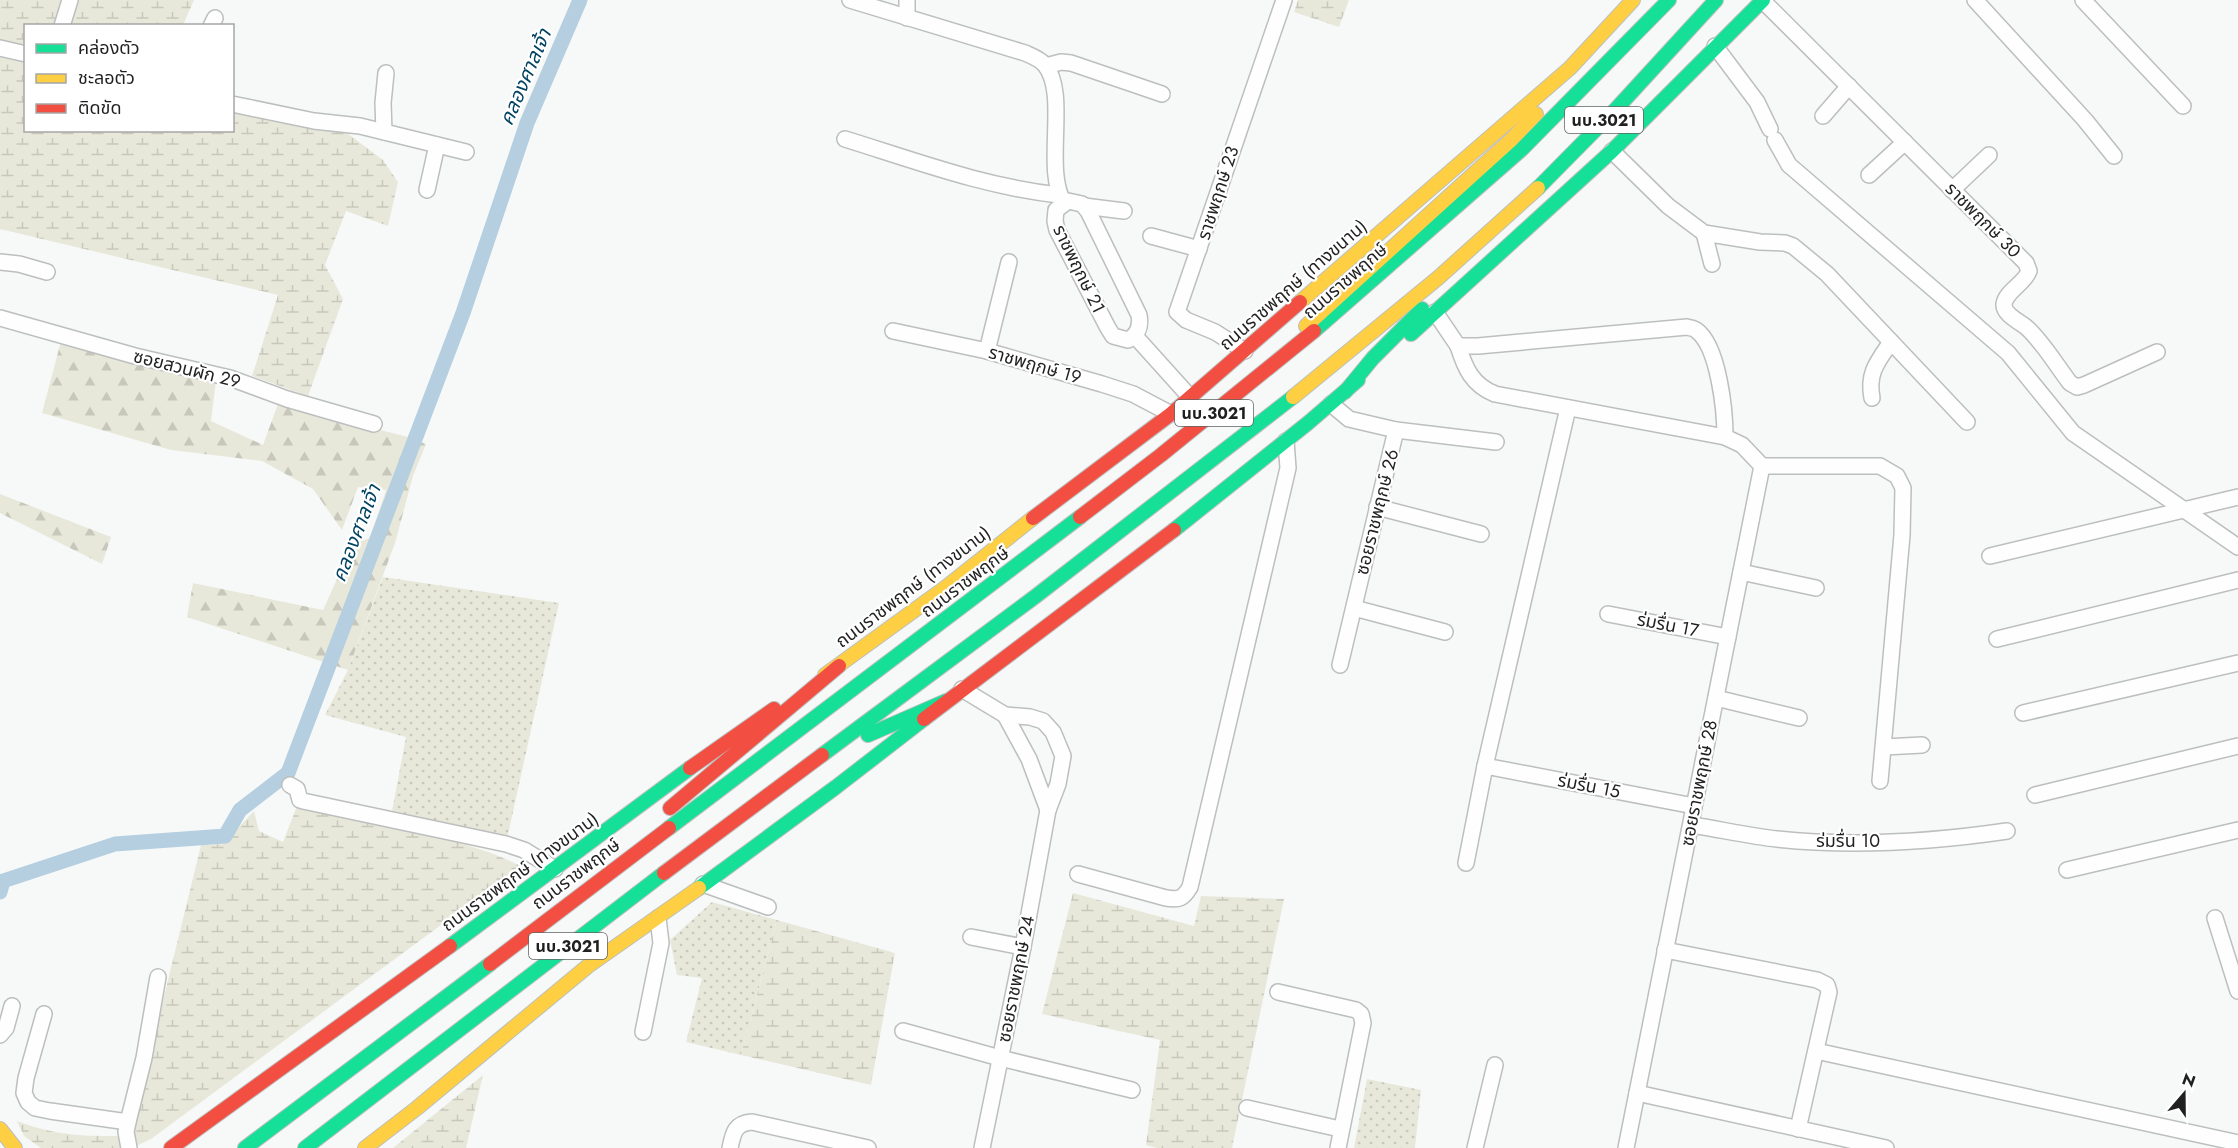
<svg xmlns="http://www.w3.org/2000/svg" width="2238" height="1148" viewBox="0 0 2238 1148" font-family="Jost,'Noto Sans Thai',sans-serif">
  <defs>
    <pattern id="green-dots" width="8" height="8" patternUnits="userSpaceOnUse" patternTransform="scale(1.5)"><rect width="8" height="8" fill="#e8e8da"/><path d="M2 2h.1M6 6h.1" fill="none" stroke="#c7c7bb" stroke-width="1.8" stroke-linecap="round"/></pattern>
    <pattern id="forest-firs" width="22" height="20" patternUnits="userSpaceOnUse" patternTransform="scale(1.5)"><rect width="22" height="20" fill="#e8e8da"/><path d="M5 1l3.5 6h-7zM16 11l3.5 6h-7z" fill="#c7c7bb"/></pattern>
    <pattern id="wetland-marsh" width="20" height="14" patternUnits="userSpaceOnUse" patternTransform="scale(1.5)"><rect width="20" height="14" fill="#e8e8da"/><path d="M1 5h8M5 5V1M11 12h8M15 12V8" fill="none" stroke="#c7c7bb"/></pattern>
  </defs>
  <rect width="100%" height="100%" fill="#f6f9f8"/>
  <!-- green -->
  <g fill="url(#green-dots)">
    <path d="M383,577l176,26 -52,236 -115,-28 14,-74 -81,-22 23,-45z"/>
    <path d="M712,902l65,18 -36,135 -55,-13 16,-64 -25,-3 -7,-35z"/>
    <path d="M1367,1079l54,11 -6,58h-61z"/>
  </g>
  <!-- forest -->
  <g fill="url(#forest-firs)">
    <path d="M61,341l155,40 -5,40 52,24 15,-41 130,33 18,7 -13,32 -18,67 -47,127 -161,-53 6,-34 130,27 30,-66 17,-6 16,-48 -28,-3 -16,43 -29,-41 -51,-28 -91,-11 -129,-37z"/>
    <path d="M0,494l111,43 -9,27 -102,-51z"/>
  </g>
  <!-- wetland -->
  <g fill="url(#wetland-marsh)">
    <path d="M0,0h194l-11,25 -157,1 -1,22 -25,-6z"/>
    <path d="M1298,0h51l-10,27 -45,-15z"/>
    <path d="M0,54l25,6 1,70h206l1,-23 114,26 36,27 15,22 -10,44 -42,-15 -21,54 18,34 -35,97 -56,-20 26,-81 -278,-66z"/>
    <path d="M297,806l126,25 71,23 27,12 -370,273 -19,9h-91l-17,-12 -7,-15c43,16 68,15 113,15l71,-291 22,-1 31,-33 5,20 24,11z"/>
    <path d="M1073,893l121,33 7,-30 83,3 -52,249h-75l-11,-3 14,-105 -118,-26z"/>
    <path d="M777,920l118,33 -24,132 -130,-30z"/>
    <path d="M483,1075l-17,73h-73z"/>
  </g>
  <g fill="none" stroke-linecap="round" stroke-linejoin="round">
    <!-- canal -->
    <path stroke="#b5cfe0" stroke-width="15" d="M0,892l3,-11 112,-37 110,-8 15,-26 48,-37 175,-460 64,-190 53,-123"/>
    <defs>
      <g id="street">
        <path d="M850,0l175,53c7,3 15,6 20,12 24,29 -2,104 19,138"/>
        <path d="M1762,0l264,263 3,8c-4,12 -23,20 -25,33 -1,10 16,18 22,23 17,15 30,38 44,56l7,4 7,-2 73,-33"/>
        <path d="M1975,0l110,120 29,36"/>
        <path d="M2083,0l100,106"/>
        <path d="M907,18v-18"/>
        <path d="M62,26l8,-26"/>
        <path d="M211,26l4,-8"/>
        <path d="M1715,46l42,56 13,27"/>
        <path d="M0,48l26,6"/>
        <path d="M1046,66l15,-4 10,1 91,31"/>
        <path d="M232,104l82,17 46,5 106,26"/>
        <path d="M1823,116l26,-30"/>
        <path d="M384,132l-1,-29 3,-30"/>
        <path d="M845,139c71,22 140,48 214,56"/>
        <path d="M1775,140l14,25 219,188 65,80 165,114"/>
        <path d="M1612,151l56,55 36,27 56,9 25,1 8,3 34,28 140,148"/>
        <path d="M1869,175l36,-33"/>
        <path d="M427,190l10,-45"/>
        <path d="M1952,190l37,-35"/>
        <path d="M1068,201l14,3 6,7 51,104c2,11 -1,20 -11,25l-15,-4 -5,-8 -51,-98 -2,-9 1,-11z"/>
        <path d="M1084,206l40,5"/>
        <path d="M1704,233l8,31"/>
        <path d="M1151,236l48,13"/>
        <path d="M0,262l19,2 28,8"/>
        <path d="M1435,312l23,34"/>
        <path d="M0,318l135,38 95,22 57,21 87,25"/>
        <path d="M1687,327c3,1 7,1 9,3 23,16 29,82 29,107l-230,-43c-23,-9 -30,-26 -37,-48h20z"/>
        <path d="M893,331l94,20 115,33 31,10 38,20"/>
        <path d="M1135,336l55,61"/>
        <path d="M987,351l22,-89"/>
        <path d="M1245,351l-30,-19 -29,-12 -9,-8 107,-312"/>
        <path d="M1872,398c-5,-25 6,-37 19,-56"/>
        <path d="M1331,404l18,15 47,11 -56,235"/>
        <path d="M1396,430l100,12"/>
        <path d="M1762,466h118l17,10 6,12 -1,47 -22,246"/>
        <path d="M1377,507l104,27"/>
        <path d="M1990,556l248,-59"/>
        <path d="M1741,572l75,16"/>
        <path d="M1354,608l91,24"/>
        <path d="M1608,614l120,23"/>
        <path d="M1997,639l241,-59"/>
        <path d="M962,689l43,26 25,2 13,4 10,11 10,24 -5,28 -10,26 -25,137 -41,201"/>
        <path d="M1716,698l83,20"/>
        <path d="M2023,713l215,-50"/>
        <path d="M1005,715l24,44 19,51"/>
        <path d="M1884,747l38,-2"/>
        <path d="M1485,766l209,40"/>
        <path d="M290,785l7,4 3,11 3,1 203,43 18,6 31,19"/>
        <path d="M2035,795l203,-49"/>
        <path d="M1691,825c28,4 57,11 86,14 76,8 155,3 230,-8"/>
        <path d="M1466,863l19,-97 83,-358"/>
        <path d="M2067,870l171,-40"/>
        <path d="M1078,874l88,24c13,2 17,1 24,-11l98,-419 -2,-27"/>
        <path d="M703,884l65,23"/>
        <path d="M2215,918l23,73"/>
        <path d="M971,937l52,10"/>
        <path d="M1665,950l152,30 10,5 2,7 -31,137"/>
        <path d="M1278,992l78,18 5,4 2,9 -25,125"/>
        <path d="M44,1014l-18,64 -2,15 4,9 7,6 15,3 78,11"/>
        <path d="M903,1031l97,27 132,32"/>
        <path d="M643,1032l18,-89 -3,-25"/>
        <path d="M0,1035l6,-7 6,-22"/>
        <path d="M1816,1051l422,92"/>
        <path d="M1637,1093l249,55"/>
        <path d="M1247,1108l93,21"/>
        <path d="M129,1148l-3,-16 2,-10 16,-64 14,-81"/>
        <path d="M730,1148c3,-15 5,-25 22,-26l116,26"/>
        <path d="M1475,1148l20,-83"/>
        <path d="M1626,1148l136,-682 -20,-21 -17,-8"/>
      </g>
      <g id="fast">
        <path d="M1538,188l79,-80 99,-108"/>
        <path d="M1314,331l208,-182 147,-149"/>
        <path d="M1411,334l201,-183 151,-151"/>
        <path d="M1345,392l28,-34 49,-49"/>
        <path d="M1174,530l134,-107 50,-43"/>
        <path d="M868,735l78,-34"/>
        <path d="M822,755l214,-159 257,-199"/>
        <path d="M669,828l411,-311"/>
        <path d="M699,888l137,-101 88,-68"/>
        <path d="M450,946l240,-178"/>
        <path d="M245,1148l245,-184"/>
        <path d="M305,1148l359,-275"/>
      </g>
      <g id="slow">
        <path d="M1300,302l270,-234 63,-68"/>
        <path d="M1306,326l205,-186 25,-26"/>
        <path d="M1293,397l145,-119 100,-90"/>
        <path d="M825,675l120,-87 88,-70"/>
        <path d="M0,1129l15,19"/>
        <path d="M365,1148l52,-40 171,-142 111,-78"/>
      </g>
      <g id="jam">
        <path d="M1080,517l81,-62 153,-124"/>
        <path d="M1033,518l138,-104 129,-112"/>
        <path d="M924,719l250,-189"/>
        <path d="M690,768l84,-59"/>
        <path d="M670,808l169,-142"/>
        <path d="M664,873l158,-118"/>
        <path d="M490,964l179,-136"/>
        <path d="M171,1148l279,-202"/>
      </g>
    </defs>
    <!-- street casing -->
    <use href="#street" stroke="#bcbfbe" stroke-width="18"/>
    <!-- fast casing -->
    <use href="#fast" stroke="#bcbfbe" stroke-width="16"/>
    <!-- slow casing -->
    <use href="#slow" stroke="#bcbfbe" stroke-width="16"/>
    <!-- jam casing -->
    <use href="#jam" stroke="#bcbfbe" stroke-width="16"/>
    <!-- street -->
    <use href="#street" stroke="#fefefe" stroke-width="15"/>
    <!-- fast -->
    <use href="#fast" stroke="#16e098" stroke-width="14"/>
    <!-- slow -->
    <use href="#slow" stroke="#ffcf43" stroke-width="14"/>
    <!-- jam -->
    <use href="#jam" stroke="#f24e42" stroke-width="14"/>
  </g>
  <g text-anchor="middle" stroke-width="4.5" stroke-linejoin="round" paint-order="stroke">
    <!-- shield labels -->
    <g fill="#fff" stroke="#626362" stroke-width="1.5">
      <rect x="1565" y="107" width="78" height="26" rx="4.5"/>
      <rect x="1175" y="400" width="78" height="26" rx="4.5"/>
      <rect x="529" y="933" width="78" height="26" rx="4.5"/>
    </g>
    <g font-size="16" font-weight="bold" fill="#1f201f">
      <text x="1604" y="126">นบ.3021</text>
      <text x="1214" y="419">นบ.3021</text>
      <text x="568" y="952">นบ.3021</text>
    </g>
    <!-- street labels -->
    <g font-size="18" fill="#1f201f" stroke="#fff">
      <text transform="translate(1218 193) rotate(-72)" y="6">ราชพฤกษ์ 23</text>
      <text transform="translate(1983 220) rotate(45)" y="6">ราชพฤกษ์ 30</text>
      <text transform="translate(1079 269) rotate(64)" y="6">ราชพฤกษ์ 21</text>
      <text transform="translate(1345 281) rotate(-41)" y="6">ถนนราชพฤกษ์</text>
      <text transform="translate(1293 285) rotate(-41)" y="6">ถนนราชพฤกษ์ (ทางขนาน)</text>
      <text transform="translate(1035 365) rotate(16)" y="6">ราชพฤกษ์ 19</text>
      <text transform="translate(187 369) rotate(14)" y="6">ซอยสวนผัก 29</text>
      <text transform="translate(1377 512) rotate(-76)" y="6">ซอยราชพฤกษ์ 26</text>
      <text transform="translate(965 582) rotate(-37)" y="6">ถนนราชพฤกษ์</text>
      <text transform="translate(913 587) rotate(-37)" y="6">ถนนราชพฤกษ์ (ทางขนาน)</text>
      <text transform="translate(1668 625) rotate(11)" y="6">ร่มรื่น 17</text>
      <text transform="translate(1699 783) rotate(-79)" y="6">ซอยราชพฤกษ์ 28</text>
      <text transform="translate(1589 786) rotate(11)" y="6">ร่มรื่น 15</text>
      <text x="1848" y="847">ร่มรื่น 10</text>
      <text transform="translate(520 872) rotate(-36)" y="6">ถนนราชพฤกษ์ (ทางขนาน)</text>
      <text transform="translate(576 874) rotate(-37)" y="6">ถนนราชพฤกษ์</text>
      <text transform="translate(1016 979) rotate(-79)" y="6">ซอยราชพฤกษ์ 24</text>
    </g>
    <!-- water labels -->
    <g font-size="20" font-style="italic" fill="#004263" stroke="#fff">
      <text transform="translate(525 77) rotate(-67)" y="7">คลองศาลเจ้า</text>
      <text transform="translate(356 533) rotate(-69)" y="7">คลองศาลเจ้า</text>
    </g>
  </g>
  <!-- legend -->
  <rect x="24" y="24" width="210" height="108" fill="#ffffff" stroke="#a5a6a5" stroke-width="1.5"/>
  <rect x="36" y="44" width="30" height="9" fill="#16e098" stroke="#a5a6a5" stroke-width="1.5"/>
  <text x="78" y="54" font-size="18" fill="#1f201f">คล่องตัว</text>
  <rect x="36" y="74" width="30" height="9" fill="#ffcf43" stroke="#a5a6a5" stroke-width="1.5"/>
  <text x="78" y="84" font-size="18" fill="#1f201f">ชะลอตัว</text>
  <rect x="36" y="104" width="30" height="9" fill="#f24e42" stroke="#a5a6a5" stroke-width="1.5"/>
  <text x="78" y="114" font-size="18" fill="#1f201f">ติดขัด</text>
  <!-- north arrow -->
  <g transform="translate(2184 1094) rotate(20)" stroke="#ffffff" stroke-width="4.5" paint-order="stroke">
  <path d="M0-4.5L10 22L0 15L-10 22Z" fill="#1f201f"/>
  <text y="-9" font-size="16" font-weight="bold" text-anchor="middle" fill="#1f201f">N</text>
  </g>
</svg>
